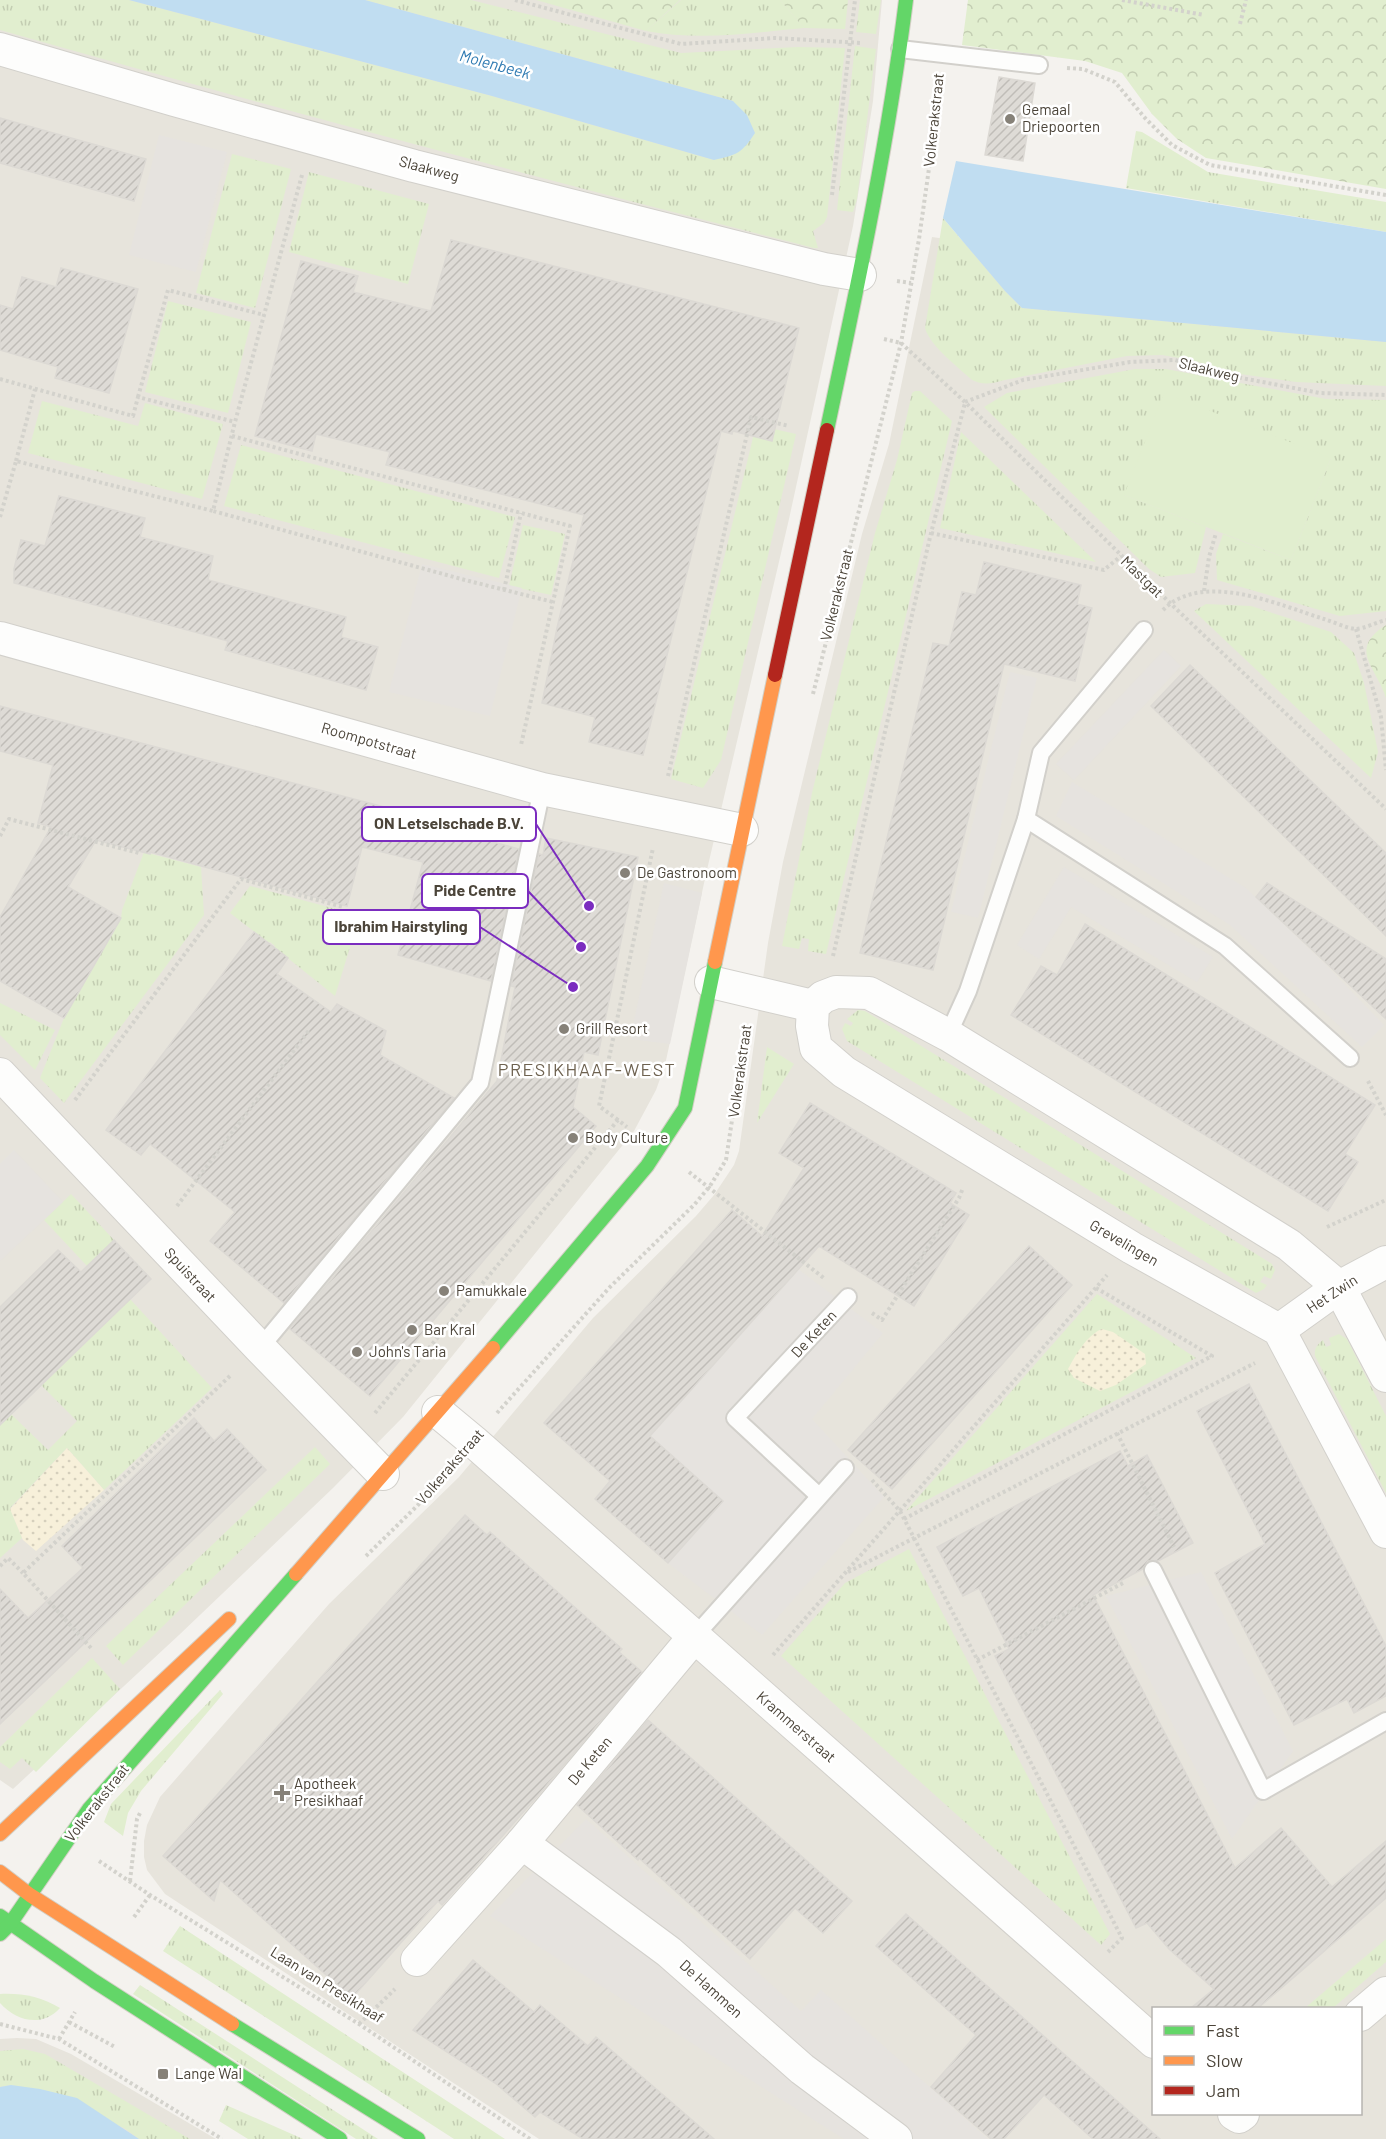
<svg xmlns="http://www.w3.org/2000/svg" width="1386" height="2139" viewBox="0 0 1386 2139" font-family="Barlow,sans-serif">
  <defs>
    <pattern id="grass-tufts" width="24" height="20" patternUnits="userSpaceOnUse" patternTransform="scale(1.5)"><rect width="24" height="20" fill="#e1eecf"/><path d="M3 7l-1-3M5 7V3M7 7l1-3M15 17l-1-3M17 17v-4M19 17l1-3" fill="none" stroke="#c3cdb2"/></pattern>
    <pattern id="forest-crowns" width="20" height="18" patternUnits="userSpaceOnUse" patternTransform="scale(1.5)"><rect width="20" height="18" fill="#e1eecf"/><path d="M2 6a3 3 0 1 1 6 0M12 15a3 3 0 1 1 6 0" fill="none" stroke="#c3cdb2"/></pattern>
    <pattern id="sand-dots" width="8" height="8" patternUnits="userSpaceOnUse" patternTransform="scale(1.5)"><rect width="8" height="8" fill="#f7f0da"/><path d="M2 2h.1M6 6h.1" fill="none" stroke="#d5cfbc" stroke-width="1.8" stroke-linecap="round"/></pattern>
    <pattern id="building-hatch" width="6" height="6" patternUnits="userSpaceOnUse" patternTransform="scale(1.5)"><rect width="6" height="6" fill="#dedbd6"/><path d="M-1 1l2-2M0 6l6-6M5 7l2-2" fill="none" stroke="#c0bdb8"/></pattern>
  </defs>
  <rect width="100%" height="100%" fill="#f4f2ee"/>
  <!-- residential -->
  <g fill="#e7e4dc" fill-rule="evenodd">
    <path d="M0,0h882l-9,101 -20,125 -64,293 -83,355 -41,191 -9,25 -22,41 -231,286 -70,71 -154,147 -166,154 -13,-9z"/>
    <path d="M932,237l454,63v1839h-847l-374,-245 -18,-24 -3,-13v-16l3,-16 13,-28 169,-193 130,-127 134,-159 103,-102 18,-21 20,-30 5,-14 29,-208 15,-81 79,-328 27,-90zM1154,2008h206v106h-206z"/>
    <path d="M17,2038l19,1 35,15 145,85h-216v-100z"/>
  </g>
  <!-- grass -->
  <g fill="url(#grass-tufts)">
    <path d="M0,0h129l363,96 222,64 19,-59 -368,-101h106l210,53 117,-6 47,1 -18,169 -3,6 -11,8 5,17h-4c-272,-69 -544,-141 -814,-218z"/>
    <path d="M681,0h99l24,28c-53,5 -105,13 -158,3z"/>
    <path d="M860,0h21l-5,34 -20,-2z"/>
    <path d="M855,46l21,3 -19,150 -4,13 -16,-2z"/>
    <path d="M1136,131l6,1 66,40 178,30v30l-260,-44z"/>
    <path d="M232,154l59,15 -36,139 -59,-15z"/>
    <path d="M309,172l120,32 -21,80 -119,-32z"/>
    <path d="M943,218l62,73 17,17 364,34v44l-90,-4 -56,-8 -49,-14 -29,-5 -35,1 -122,24c-12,3 -21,6 -33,0 -14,-13 -42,-34 -47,-52z"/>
    <path d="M168,301l83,21 -23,91 -83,-21z"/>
    <path d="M1135,369h31l160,30 60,1v211l-46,5 -123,-36 -1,-26 7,-20 68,26 40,-102 -207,37 82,32 -11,46 -34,4 -12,-8 -165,-162 23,-14z"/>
    <path d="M915,391h5l32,30 -126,533 -18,-3 1,-12 -7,-1 -3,11 -17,-3 30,-153 63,-260 22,-73 15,-67z"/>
    <path d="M42,401l96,25 7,-23 78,21 -21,75 -174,-46z"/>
    <path d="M756,425l40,9 -75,326 -18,28 -32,-9z"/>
    <path d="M961,432l135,130 -156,-34z"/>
    <path d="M241,445l274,72 -16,61 -275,-72z"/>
    <path d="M523,525l42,9 -14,61 -42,-9z"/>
    <path d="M1206,604l45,2 80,26 23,21 10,30 14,69 -7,26 -177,-167z"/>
    <path d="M144,852l57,15 3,48 -140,188 -24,-25 24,-60 57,-100 1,-8z"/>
    <path d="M250,886l93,25 8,33 -16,52 -61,-49 1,-1 -5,-4 -1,1 -39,-30z"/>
    <path d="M0,1003l55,27 -20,40 -35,-35z"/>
    <path d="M858,1010l7,1 407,253 3,6 -4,9 -7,-3 -4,6 7,3 -3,4 -8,4 -409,-252 -5,-12 3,-6 6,3 2,-3 -6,-4z"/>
    <path d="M767,1047l27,17 -37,59z"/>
    <path d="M71,1194l43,46 -27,26 -43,-46z"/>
    <path d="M1097,1294l99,64 -290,153z"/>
    <path d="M130,1299l82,89 -108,102 -37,-42 -57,60 12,30 -22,20v-134l11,-10 37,36 29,-29 -36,-36z"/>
    <path d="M1339,1334l8,5 39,77v77l-71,-137c-1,-8 2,-11 8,-16l3,7 5,-2 -2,-7z"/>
    <path d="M315,1447l15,17 -207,201 -17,-19z"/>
    <path d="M909,1549l201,385 -9,11 -320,-289 64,-73z"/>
    <path d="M92,1658l28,31 -84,83 -14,-14 -12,11 -10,-7v-15z"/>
    <path d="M220,1690l3,4 -82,97 -13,22 -5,23 -19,-14 7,-18z"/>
    <path d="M180,1926l325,213h-51l-291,-188z"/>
    <path d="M1386,1939v23l-53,46h-28z"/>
    <path d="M140,1985l238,154h-22l-223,-145z"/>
    <path d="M0,1994c23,-1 41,3 60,14 -18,20 -44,13 -60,-5z"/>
    <path d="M23,2049l22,5 145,85h-51l-15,-11 -113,-43 -11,2v-36z"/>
    <path d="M226,2105l77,34h-55l-29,-18z"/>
  </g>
  <!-- forest -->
  <g fill="url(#forest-crowns)">
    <path d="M536,0h144l-34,31z"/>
    <path d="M780,0h68l-3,29 -41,-1z"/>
    <path d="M968,0h418v189l-180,-31 -29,-19 -25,-25 -30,-41 -37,-12 -123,-16z"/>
    <path d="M1386,625v73c-9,-31 -39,-48 0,-73z"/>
  </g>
  <!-- sand -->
  <g fill="url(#sand-dots)">
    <path d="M1102,1329l11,3 32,22 1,10 -30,21 -16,6 -26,-13 -6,-9c8,-15 19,-34 34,-40z"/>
    <path d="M67,1448l37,42 -68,61 -13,-11 -13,-31z"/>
  </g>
  <!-- pitch -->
  <path fill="#e1eecf" d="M1164,393l167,65 -40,102 -167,-65z"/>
  <!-- parking -->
  <g fill="#e6e3df">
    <path d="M159,135l68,17 -31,120 -67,-17z"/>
    <path d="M422,564l100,24 -32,128 -101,-24z"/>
    <path d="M1164,650l17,16 -107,114 -18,-16z"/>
    <path d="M1010,672l27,6 -59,240 -27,-6z"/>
    <path d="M1072,782l174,106 83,80 55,57 -22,22 -132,-122 -174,-109z"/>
    <path d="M1064,867l149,90 -16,25 -126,-75 -32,52 -22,-14z"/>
    <path d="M664,883l38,10 -32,151 -40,-5z"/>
    <path d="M14,1150l49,52 -63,59v-97z"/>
    <path d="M798,1269l85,64 -71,86 72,78 -122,138 -94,-72 55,-62 -73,-65z"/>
    <path d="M1201,1572l92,179 -61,88 -126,-243z"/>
    <path d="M586,1819l215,192 20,-21 167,149h-144l-354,-223z"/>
  </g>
  <!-- water -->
  <g fill="#c0ddf1">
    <path d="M129,0h236l368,101 14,14 8,18c-13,20 -18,22 -41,27l-222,-64z"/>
    <path d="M956,161l430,71v110l-364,-34 -17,-17 -62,-73z"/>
    <path d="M11,2085l29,4 37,9 62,41h-139v-52z"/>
  </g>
  <!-- building -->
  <g fill="url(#building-hatch)" stroke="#dcd9d4" stroke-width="1.5">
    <path d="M999,77l36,6 -12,78 -38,-6z"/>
    <path d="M0,118l146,41 -12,42 -134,-38z"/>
    <path d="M451,240l348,88 -27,113 -39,-10 -1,3 -11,-3 -78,324 -54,-13 6,-25 -53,-14 15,-75 27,-113 -198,-50 4,-13 -74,-18 -4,17 -57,-15 46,-175 57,15 -5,16 78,19z"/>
    <path d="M61,268l77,21 -29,104 -54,-15 3,-11 -58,-17v-45l13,4 9,-32 34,10z"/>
    <path d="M59,496l86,22 -5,19 73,19 -5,24 138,37 -5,20 37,10 -12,43 -141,-40 3,-9 -214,-58v-14l7,-29 24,6z"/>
    <path d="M984,562l97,23 -4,19 15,4 -17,73 -71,-17 -71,306 -73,-17 73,-310 16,3 13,-54 14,3z"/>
    <path d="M1190,665l196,188v83l-235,-230z"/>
    <path d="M0,706l411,108 -2,5 110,30 -28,132 -93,-26 25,-93 -61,-15 -15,59 -197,-54v2l-54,-14 -28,47 53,31 -57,100 -64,-37v-64l51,-90 -13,-4 15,-58 -53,-14z"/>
    <path d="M546,838l92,19 -40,198 -14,-3 -11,55 23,19 -226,270 -80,-67 207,-248 18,-94 -4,-1 28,-132 4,1z"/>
    <path d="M1267,883l119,76v60l-130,-122z"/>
    <path d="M1085,924l290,181 -30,49 13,8 -30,49 -317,-196 30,-49 16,9z"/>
    <path d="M254,932l34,26 -11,16 54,38 6,-8 49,27 -6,24 74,43 -170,205 -74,-62 25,-29 -85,-68 -9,11 -35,-25z"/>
    <path d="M810,1103l146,90 -6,10 19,12 -55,91 -95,-60 -169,190 73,65 -55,62 -73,-64 15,-18 -66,-58 188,-213 30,26 42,-68 -25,-15z"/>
    <path d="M114,1240l37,39 -151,146v-118l58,-57 23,22z"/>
    <path d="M1029,1246l43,39 -180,204 -44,-39z"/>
    <path d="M1249,1384l137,262v50l-32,17 -7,-14 -53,26 -79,-152 50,-29 -68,-133z"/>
    <path d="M194,1418l20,23 13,-12 39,41 -266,254v-135l28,29 55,-50 -21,-22z"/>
    <path d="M1120,1451l8,15 19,-11 46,88 -35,18h-10l-5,8 -50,26 142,273 46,-40 51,59 54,-46v57l-128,110h-67l23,-19 -45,-40 -22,-26 -11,5 -141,-272 14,-7 -30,-61 -16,8 -26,-49z"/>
    <path d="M465,1515l22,20 3,-3 38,34 94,83 -3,3 23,20 -101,120 -99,113 -4,-4 -86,97 -132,-118 -6,21 -51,-45z"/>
    <path d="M648,1720l204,181 -29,32 -28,-25 -45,51 -111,-101 -1,2 -61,-55z"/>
    <path d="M906,1914l63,56 191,169h-67l-49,-44 -40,44h-13l-60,-52 45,-52 -100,-89z"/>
    <path d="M473,1960l61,52 6,-7 48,41 8,-9 118,102h-131l-43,-27 -5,5 -40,-34 -82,-53z"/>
  </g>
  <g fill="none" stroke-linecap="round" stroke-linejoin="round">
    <defs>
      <g id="lane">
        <path d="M900,49l139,16"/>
        <path d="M1144,630l-103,123 -15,66 199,127 125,112"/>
        <path d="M948,1035l20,-44 58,-172"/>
        <path d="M260,1348l220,-265 62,-294"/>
        <path d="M819,1496l-84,-78 113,-121"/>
        <path d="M1153,1570l110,221 123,-70"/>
        <path d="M694,1637l151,-169"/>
      </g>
      <g id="street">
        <path d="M0,49l174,51 240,66 410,103 36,6"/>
        <path d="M0,638l542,151 200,41"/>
        <path d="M711,982l102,24"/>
        <path d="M0,1074l260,274 123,126"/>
        <path d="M1279,1330l60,-43 47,-25"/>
        <path d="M1386,1376l-47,-89 -50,-42 -341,-210 -79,-42 -33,-1 -13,5 -10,9 -1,20 4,22 28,24 288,176 147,82 107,202"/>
        <path d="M438,1412l35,29 681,601"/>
        <path d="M522,1843l147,109 133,117 94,70"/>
        <path d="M417,1960l105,-117 172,-206"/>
        <path d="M1360,2015l26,-22"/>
        <path d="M1234,2114l5,3 4,-3"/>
      </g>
      <g id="fast">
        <path d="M827,430c30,-142 61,-285 79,-430"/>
        <path d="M493,1348l154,-182 38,-58 30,-146"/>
        <path d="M0,1916l94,65 246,158"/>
        <path d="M0,1934l10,-10 79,-115 207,-235"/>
        <path d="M232,2024l186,115"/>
      </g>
      <g id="slow">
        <path d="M715,962l60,-287"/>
        <path d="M296,1574l197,-226"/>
        <path d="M0,1834l229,-215"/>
        <path d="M0,1872l30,23 202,129"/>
      </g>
      <path id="jam" d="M775,675l52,-245"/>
    </defs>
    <!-- lane casing -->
    <use href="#lane" stroke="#d2d0cb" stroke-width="20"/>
    <!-- street casing -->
    <use href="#street" stroke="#d2d0cb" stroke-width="34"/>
    <!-- fast casing -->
    <use href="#fast" stroke="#d3cfc5" stroke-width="16"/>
    <!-- slow casing -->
    <use href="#slow" stroke="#d3cfc5" stroke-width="16"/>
    <!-- jam casing -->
    <use href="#jam" stroke="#d3cfc5" stroke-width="16"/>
    <!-- path -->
    <g stroke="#d3d2cc" stroke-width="4" stroke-dasharray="3 3" stroke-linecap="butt">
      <path d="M515,0l166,44 94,-6 87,5"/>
      <path d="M1122,0l82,15"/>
      <path d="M1240,24l6,-24"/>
      <path d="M1067,68l16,1 32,13 30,36 27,27 38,20 176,30"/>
      <path d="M302,175l-67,247 -22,89 252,69 88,22"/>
      <path d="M832,195l23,-195"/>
      <path d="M897,281l14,2"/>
      <path d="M884,339l17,4"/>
      <path d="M901,343l64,59 205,201 216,206"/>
      <path d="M0,379l133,37 5,-19 97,25"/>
      <path d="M138,397l30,-107 96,25"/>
      <path d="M965,402l58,-22 107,-18 45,-2 51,15 94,18 66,2"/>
      <path d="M232,436l338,90 -49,219"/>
      <path d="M16,461l19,-72"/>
      <path d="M0,517l16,-56 197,50"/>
      <path d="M931,533l173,37 17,-14"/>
      <path d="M504,590l17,-77"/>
      <path d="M1204,591l5,-34 7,-24"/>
      <path d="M1163,610c40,-40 116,-5 161,9 10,3 22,9 31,10 9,0 22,-7 31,-9"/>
      <path d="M1356,629l25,88 5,53"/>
      <path d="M813,694l88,-351 18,-104 17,-120 2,-37"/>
      <path d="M668,776l83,-359 38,9"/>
      <path d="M0,836l9,-17 130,34"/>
      <path d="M833,956l98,-423 34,-130"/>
      <path d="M1368,1081l18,34"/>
      <path d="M75,1100l166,-221 102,28"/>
      <path d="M618,1120l-19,-14 54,-258"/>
      <path d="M689,1172l136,107"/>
      <path d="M177,1206l133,-177"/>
      <path d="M1327,1227l59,-27"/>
      <path d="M872,1313l10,7 77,-122 4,-10"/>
      <path d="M375,1413l243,-293 9,7"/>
      <path d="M497,1413l112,-125 85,-83 16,-19 16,-26 20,-133"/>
      <path d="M1117,1433l57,114"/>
      <path d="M872,1480l28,31 222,427 -14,14"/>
      <path d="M904,1519l308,-163 -116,-68"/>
      <path d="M366,1556l51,-50 33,-37"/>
      <path d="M0,1566l8,-8 15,15"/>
      <path d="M848,1572l407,-209"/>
      <path d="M91,1648l-68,-75 209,-199"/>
      <path d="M773,1655l334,-380"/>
      <path d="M977,1660l148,-78"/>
      <path d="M99,1861l51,34 209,129 171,115"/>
      <path d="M130,1881l7,-62 4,-8"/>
      <path d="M134,1917l16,-22"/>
      <path d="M69,2022l46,25"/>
      <path d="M0,2024l59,15 163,100"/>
      <path d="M359,2024l36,-35"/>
      <path d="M59,2039l16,-27"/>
    </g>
    <!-- lane -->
    <use href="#lane" stroke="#fdfdfc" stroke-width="16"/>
    <!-- street -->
    <use href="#street" stroke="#fdfdfc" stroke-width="32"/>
    <!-- fast -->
    <use href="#fast" stroke="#63d668" stroke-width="14"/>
    <!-- slow -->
    <use href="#slow" stroke="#ff974d" stroke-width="14"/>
    <!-- jam -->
    <use href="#jam" stroke="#b3261e" stroke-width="14"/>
  </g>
  <!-- markers -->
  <g fill="#868178" stroke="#fff" stroke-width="2">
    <circle cx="1010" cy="119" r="6"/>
    <circle cx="625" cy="873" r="6"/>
    <circle cx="564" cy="1029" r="6"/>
    <circle cx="573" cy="1138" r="6"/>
    <circle cx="444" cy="1291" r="6"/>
    <circle cx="412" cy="1330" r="6"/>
    <circle cx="357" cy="1352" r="6"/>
    <path d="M279 1784h6v6h6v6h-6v6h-6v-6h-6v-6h6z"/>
    <rect x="157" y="2068" width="12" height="12" rx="3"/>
  </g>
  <g text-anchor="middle" stroke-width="5" stroke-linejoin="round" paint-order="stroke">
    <!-- poi labels -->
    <g font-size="15" fill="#4b4439" stroke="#fff" text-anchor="start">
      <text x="1022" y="115">Gemaal<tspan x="1022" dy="17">Driepoorten</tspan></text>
      <text x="637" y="878">De Gastronoom</text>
      <text x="576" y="1034">Grill Resort</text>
      <text x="585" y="1143">Body Culture</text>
      <text x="456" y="1296">Pamukkale</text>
      <text x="424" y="1335">Bar Kral</text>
      <text x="369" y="1357">John's Taria</text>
      <text x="294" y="1789">Apotheek<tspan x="294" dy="17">Presikhaaf</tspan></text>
      <text x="175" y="2079">Lange Wal</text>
    </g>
    <!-- street labels -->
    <g font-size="15" fill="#4b4439" stroke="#fff">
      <text transform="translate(934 120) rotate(-84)" y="5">Volkerakstraat</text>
      <text transform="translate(429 169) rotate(15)" y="5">Slaakweg</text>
      <text transform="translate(1209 370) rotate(14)" y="5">Slaakweg</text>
      <text transform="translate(1142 577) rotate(44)" y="5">Mastgat</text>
      <text transform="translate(837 595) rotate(-76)" y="5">Volkerakstraat</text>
      <text transform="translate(369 741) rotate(16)" y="5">Roompotstraat</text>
      <text transform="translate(740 1071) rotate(-82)" y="5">Volkerakstraat</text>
      <text transform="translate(1124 1243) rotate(30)" y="5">Grevelingen</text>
      <text transform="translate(190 1275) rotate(47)" y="5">Spuistraat</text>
      <text transform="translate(1332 1294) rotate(-33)" y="5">Het Zwin</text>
      <text transform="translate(814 1334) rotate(-47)" y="5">De Keten</text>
      <text transform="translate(450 1467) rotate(-49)" y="5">Volkerakstraat</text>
      <text transform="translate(796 1727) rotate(41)" y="5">Krammerstraat</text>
      <text transform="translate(590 1761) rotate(-50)" y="5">De Keten</text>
      <text transform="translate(97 1803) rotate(-52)" y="5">Volkerakstraat</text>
      <text transform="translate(327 1985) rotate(32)" y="5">Laan van Presikhaaf</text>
      <text transform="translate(711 1989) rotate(42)" y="5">De Hammen</text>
    </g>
    <!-- water labels -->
    <g font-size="16" font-style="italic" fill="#2e7ab2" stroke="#fff">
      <text transform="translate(495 64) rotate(15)" y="6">Molenbeek</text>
    </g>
    <!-- quarter labels -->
    <g font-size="18" letter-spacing="1.5" fill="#6e6250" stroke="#fff">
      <text x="587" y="1076">PRESIKHAAF-WEST</text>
    </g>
  </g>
  <!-- callouts -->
  <path fill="none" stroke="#7b2cbf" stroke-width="2" d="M589 906L536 824M581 947L528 891M573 987L480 927"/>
  <g fill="#7b2cbf" stroke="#fff" stroke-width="2">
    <circle cx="589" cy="906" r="6"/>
    <circle cx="581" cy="947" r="6"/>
    <circle cx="573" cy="987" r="6"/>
  </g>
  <g fill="#fff" stroke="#7b2cbf" stroke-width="2">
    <rect x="362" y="807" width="174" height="34" rx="6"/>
    <rect x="422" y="874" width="106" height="34" rx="6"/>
    <rect x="323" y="910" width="157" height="34" rx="6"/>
  </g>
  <g font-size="16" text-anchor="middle" font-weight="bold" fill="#4b4439">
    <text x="449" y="829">ON Letselschade B.V.</text>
    <text x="475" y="896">Pide Centre</text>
    <text x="401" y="932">Ibrahim Hairstyling</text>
  </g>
  <!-- legend -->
  <rect x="1152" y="2007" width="210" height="108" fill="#ffffff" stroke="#b7b4b0" stroke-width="1.5"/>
  <rect x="1164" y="2026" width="30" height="9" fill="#63d668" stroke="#b7b4b0" stroke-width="1.5"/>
  <text x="1206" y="2037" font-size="18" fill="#4b4439">Fast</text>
  <rect x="1164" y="2056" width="30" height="9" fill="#ff974d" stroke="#b7b4b0" stroke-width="1.5"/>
  <text x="1206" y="2067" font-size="18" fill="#4b4439">Slow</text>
  <rect x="1164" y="2086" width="30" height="9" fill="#b3261e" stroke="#b7b4b0" stroke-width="1.5"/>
  <text x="1206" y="2097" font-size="18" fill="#4b4439">Jam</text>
</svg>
